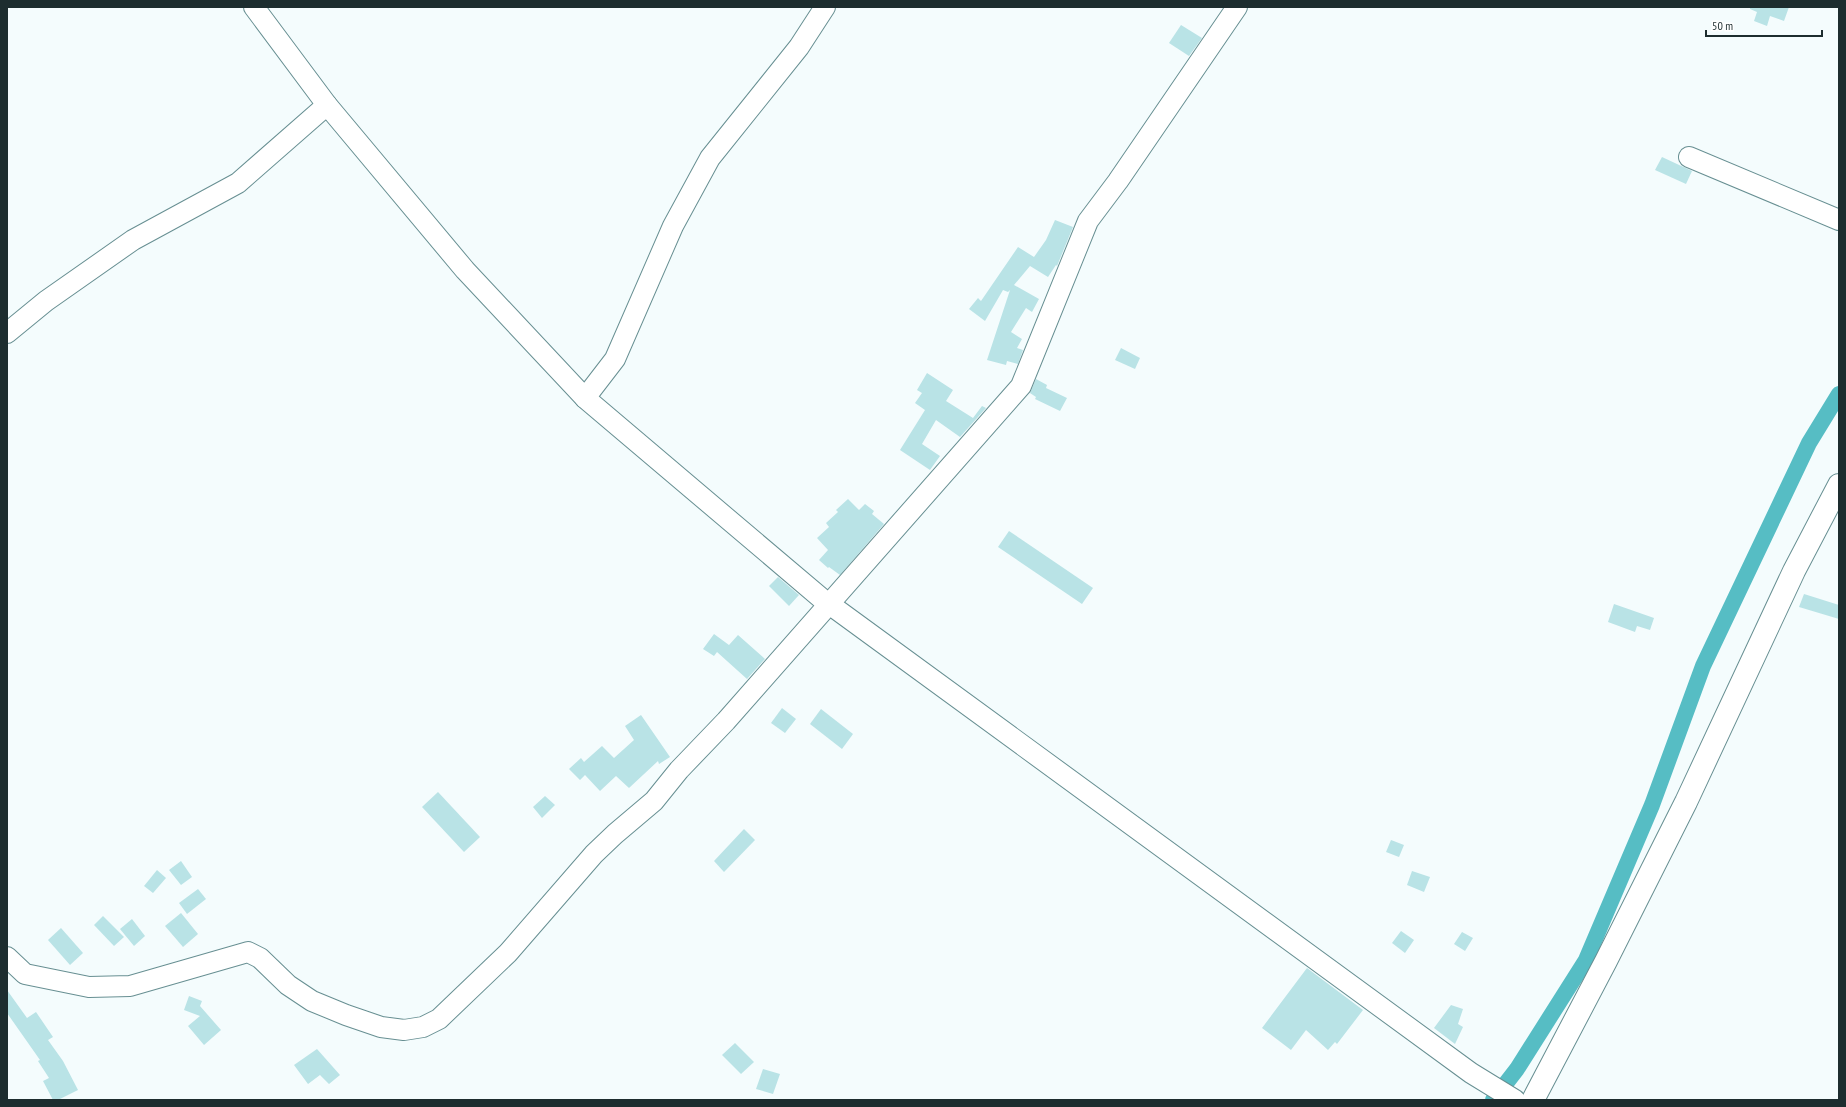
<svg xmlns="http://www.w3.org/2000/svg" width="1846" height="1107" viewBox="0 0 1846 1107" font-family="'PT Sans Narrow',sans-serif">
  <rect width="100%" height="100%" fill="#f4fcfd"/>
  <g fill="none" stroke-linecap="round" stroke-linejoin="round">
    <!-- canal -->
    <path stroke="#56bdc4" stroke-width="16" d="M1493,1100l24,-31 69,-109 66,-155 51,-139 106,-223 30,-49"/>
  </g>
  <!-- building -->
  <g fill="#b9e3e6">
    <path d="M1750,7h39l-5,14 -14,-5 -3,10 -13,-5 3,-9 -7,-3z"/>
    <path d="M1181,25l21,13 -13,18 -20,-13z"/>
    <path d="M1662,157l30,14 -6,13 -31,-14z"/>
    <path d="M1055,220l18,7 -16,39 -1,-1 -8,12 -18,-11 -16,19 25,14 -7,13 -6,-4 -15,24 11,7 -5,9 6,2 -5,14 -11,-3 -1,4 -19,-5 23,-70 -2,2 -5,-2 -18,31 -16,-12 9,-11 3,3 37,-54 16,10 12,-17z"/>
    <path d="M1121,348l19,10 -5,11 -20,-9z"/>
    <path d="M927,373l26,17 -7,11 27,17 9,-12 4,2 -26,29 -24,-17 -14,24 18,12 -10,14 -30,-20 25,-40 -10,-7 7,-10 -5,-3z"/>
    <path d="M1036,379l11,6 -1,3 21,10 -7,13 -25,-12 1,-2 -6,-4z"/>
    <path d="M848,499l11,11 6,-6 9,7 -2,3 12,10 -44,51 -11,-8 -1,1 -9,-8 9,-10 -11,-12 12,-11 -3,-4 12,-11 -2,-2z"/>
    <path d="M1009,531l84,57 -11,16 -84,-57z"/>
    <path d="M778,577l21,18 -10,11 -20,-20z"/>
    <path d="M1804,594l35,11v14l-40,-12z"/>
    <path d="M1614,604l40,14 -4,12 -13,-4 -2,6 -27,-10z"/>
    <path d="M714,634l15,11 9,-10 27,24 -18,20 -30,-27 -3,4 -11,-7z"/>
    <path d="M782,708l14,11 -11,14 -14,-10z"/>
    <path d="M821,709l32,25 -11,15 -32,-25z"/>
    <path d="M641,715l29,42 -11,7 -1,-3 -29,27 -13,-12 -16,15 -15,-16 -5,5 -11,-11 12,-11 3,4 18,-16 12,12 20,-18 -9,-14z"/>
    <path d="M438,792l42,45 -16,15 -42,-45z"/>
    <path d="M545,796l10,9 -13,13 -9,-11z"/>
    <path d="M744,829l11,11 -31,32 -10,-11z"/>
    <path d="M1391,840l13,5 -5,12 -13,-5z"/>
    <path d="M181,861l11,16 -11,8 -12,-15z"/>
    <path d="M157,870l9,8 -13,15 -9,-7z"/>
    <path d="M1412,871l18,6 -6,15 -17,-7z"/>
    <path d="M198,889l8,10 -19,15 -8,-11z"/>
    <path d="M181,913l17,21 -15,13 -18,-21z"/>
    <path d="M103,916l21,21 -10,9 -20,-21z"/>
    <path d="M132,919l13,17 -11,10 -14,-17z"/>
    <path d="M61,928l22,25 -13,12 -22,-25z"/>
    <path d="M1401,931l13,9 -9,13 -13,-10z"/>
    <path d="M1462,932l11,6 -8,13 -11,-7z"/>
    <path d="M1307,968l56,42 -26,34 -2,-2 -7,8 -22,-20 -15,20 -29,-22z"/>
    <path d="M7,990l20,28 9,-6 17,25 -5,3 15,21 15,29 -20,10h-5l-10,-19 6,-3 -11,-17 2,-1 -33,-47z"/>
    <path d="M189,996l13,5 -2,5 21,24 -17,15 -16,-19 12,-10 -16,-6z"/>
    <path d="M1451,1005l12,4 -5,15 5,3 -8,17 -21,-16z"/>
    <path d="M735,1043l19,19 -13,12 -19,-19z"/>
    <path d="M317,1049l23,26 -11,9 -9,-9 -12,9 -14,-19z"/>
    <path d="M763,1069l17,5 -7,20 -17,-5z"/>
  </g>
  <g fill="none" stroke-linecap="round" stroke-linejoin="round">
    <defs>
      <g id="minor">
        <path d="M254,7l73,98 138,165 120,128 236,200 650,475 44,27"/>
        <path d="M1689,157l150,63"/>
        <path d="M7,333l39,-32 87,-61 105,-57 89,-78"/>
        <path d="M585,398l30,-39 58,-133 37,-68 89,-111 26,-40"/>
        <path d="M7,957l18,17 64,13 41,-1 118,-34 12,6 28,27 24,16 34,14 35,12 23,3 19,-3 16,-8 69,-66 86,-99 21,-20 39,-33 25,-31 47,-49 295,-335 67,-165 30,-40 119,-174"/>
      </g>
      <path id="major" d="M1533,1100l73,-139 80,-159 108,-231 45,-86"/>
    </defs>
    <!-- minor casing -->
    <use href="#minor" stroke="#678f92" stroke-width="22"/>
    <!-- major casing -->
    <use href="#major" stroke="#678f92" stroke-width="24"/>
    <!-- minor -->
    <use href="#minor" stroke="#fff" stroke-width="20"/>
    <!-- major -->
    <use href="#major" stroke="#fff" stroke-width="22"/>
  </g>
  <!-- border -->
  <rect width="1846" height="1107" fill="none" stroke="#1d2d2f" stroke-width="16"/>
  <!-- scale -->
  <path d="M1706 30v6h116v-6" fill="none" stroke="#1d2d2f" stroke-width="2"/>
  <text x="1712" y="30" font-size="12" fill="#1d2d2f" stroke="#ffffff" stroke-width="3" paint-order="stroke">50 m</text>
</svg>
